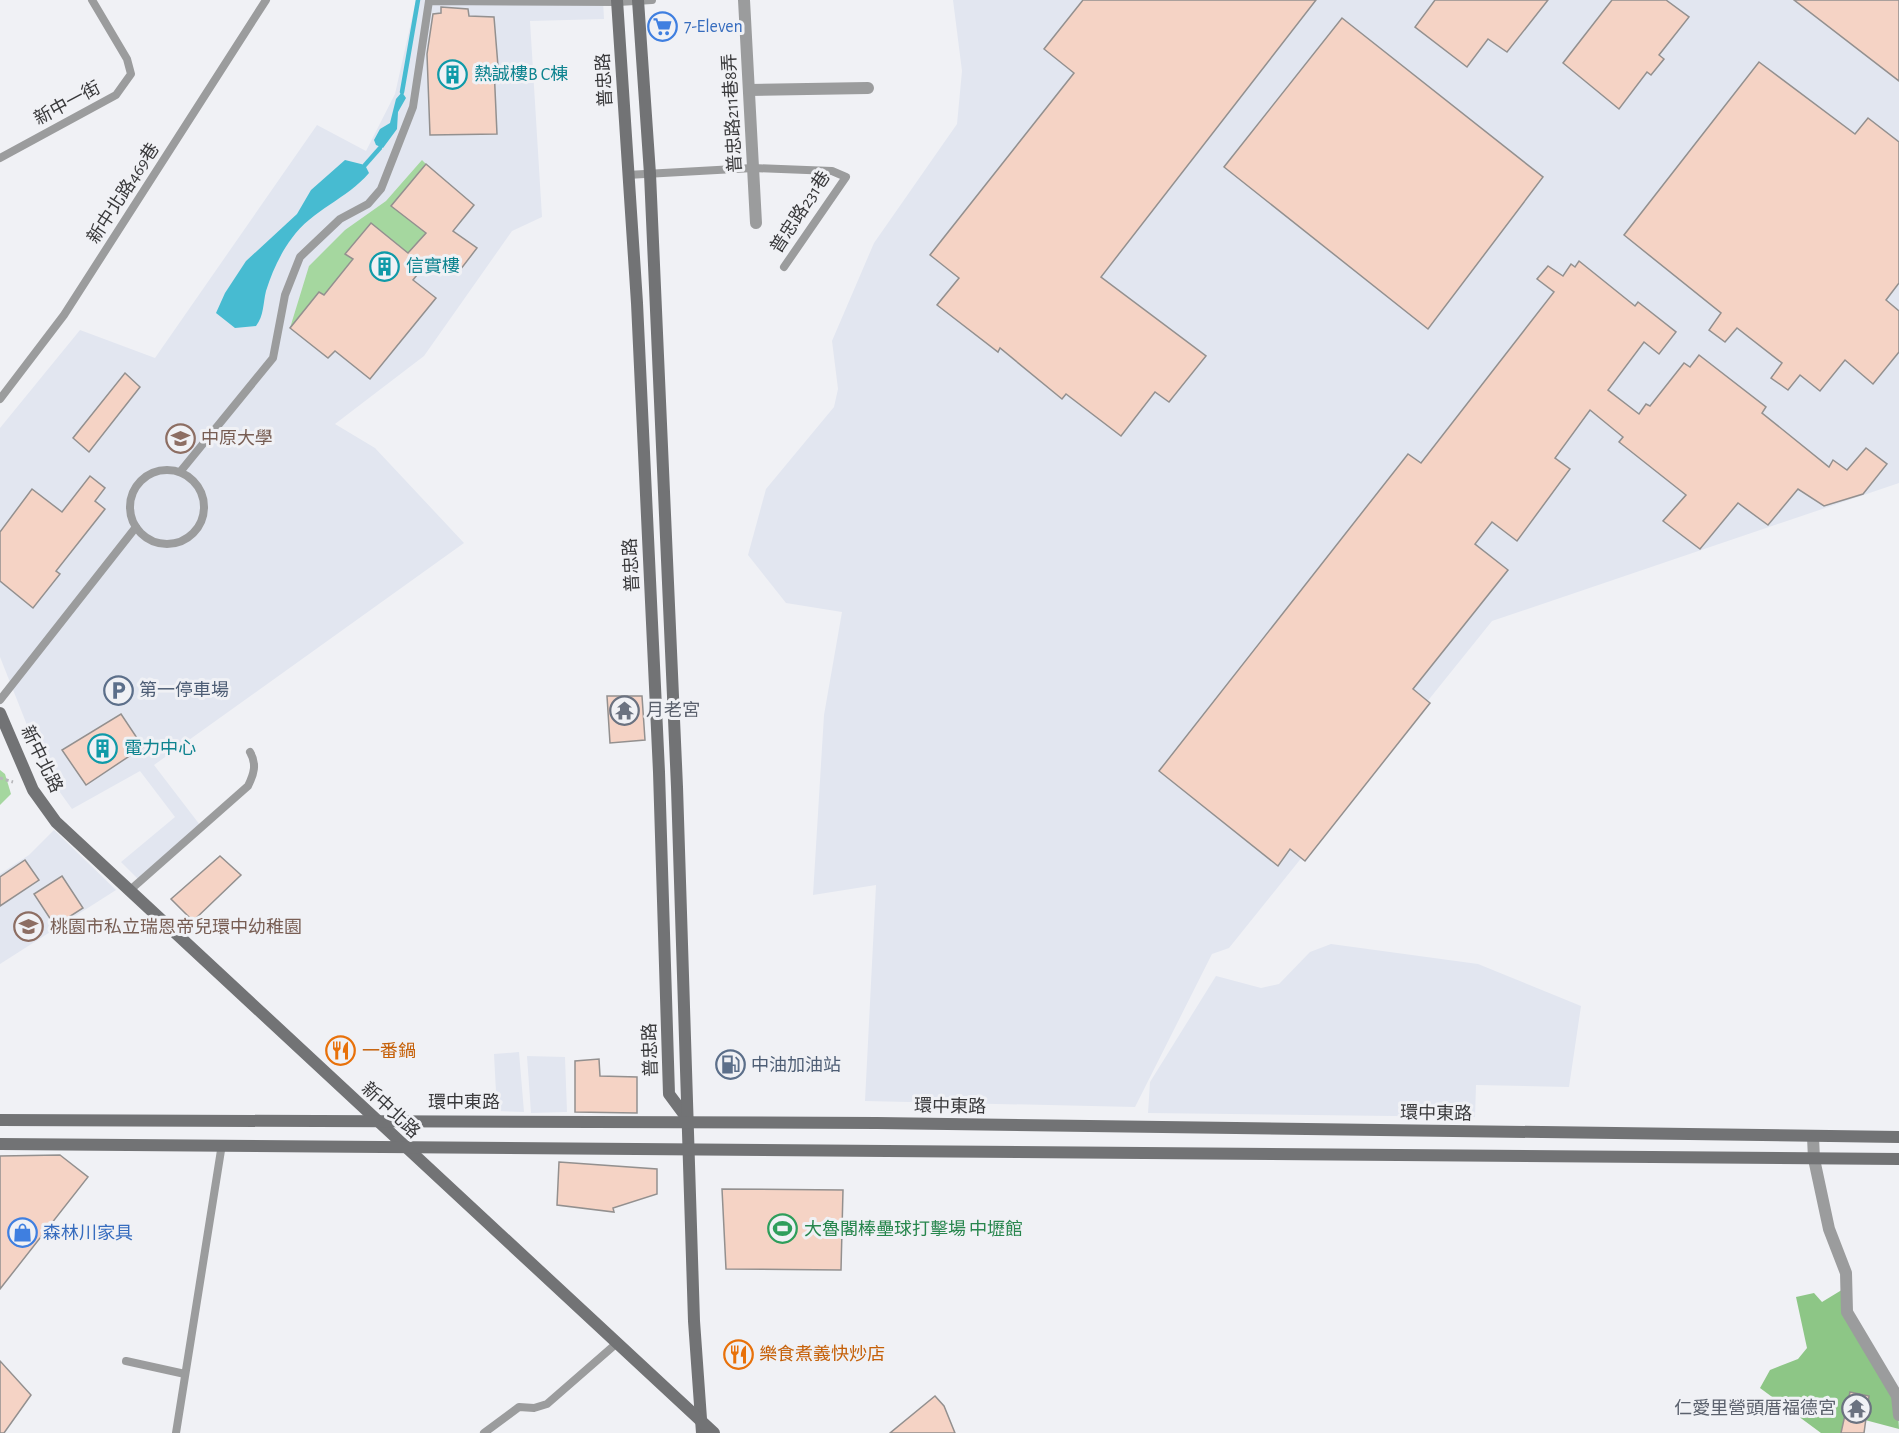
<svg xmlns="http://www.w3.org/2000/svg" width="1899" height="1433" viewBox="0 0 1899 1433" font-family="'Alegreya Sans','Noto Sans TC',sans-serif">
  <rect width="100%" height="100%" fill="#f0f1f5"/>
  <!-- built -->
  <g fill="#e2e6f0">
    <path d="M416,0h187l1,19 -74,2 12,196 -30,14 -88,125 -89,68 40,24 89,95 -310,222 49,64 -63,52 -19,-19 54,-45 -35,-46 -68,38 -26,-36 -46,-116v-229l80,-98 75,28 162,-233 49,26 29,-57z"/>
    <path d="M953,0h946v483l-407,138 -263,327 -17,6 -77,153 -270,-6 11,-216 -63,10 11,-180 18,-103 -56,-9 -38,-48 18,-66 68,-82 4,-18 -6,-48 42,-98 83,-119 5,-53z"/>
    <path d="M54,830l62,60 -116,74v-90l29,-19z"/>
    <path d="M1331,944l147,20 103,42 -12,81 -93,-2 -1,32 -327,-4 2,-31 66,-106 45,12 18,-4 31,-32z"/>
    <path d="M519,1052l5,60 -27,-1 -3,-57z"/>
    <path d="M527,1056l38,1 2,55 -36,1z"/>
  </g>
  <!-- green -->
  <g fill="#a5d79f">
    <path d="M422,160l4,4v69l-18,20 -37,-30 -26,31 8,5 -29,36 -5,-3 -29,36 19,-62 36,-36 41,-29z"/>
    <path d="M0,770l5,4 6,20 -11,11z"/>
  </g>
  <!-- forest -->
  <path fill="#8dc686" d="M1845,1288l2,24 50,84 2,33 -34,-9 -15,-28 -9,41h-20l-61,-45 10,-18 28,-11 9,-11 -11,-51 18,-4 8,9z"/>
  <!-- water -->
  <g fill="#47bbd1">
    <path d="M402,92l4,6 -8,14 -1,17 -14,19 -7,-3 -2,-5 6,-11 10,-6 6,-24z"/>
    <path d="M345,160l20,5 4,8c-22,26 -57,37 -77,65 -12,16 -20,34 -26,53 -3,12 -2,25 -10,35l-21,2 -19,-15 9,-20 21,-32 51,-47 14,-24z"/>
  </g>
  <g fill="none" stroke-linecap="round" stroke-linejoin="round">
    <!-- stream -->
    <g stroke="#47bbd1" stroke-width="4.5">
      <path d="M402,92l16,-92"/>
      <path d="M365,165l15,-17"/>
    </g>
  </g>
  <!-- building -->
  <g fill="#f5d3c5" stroke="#93908f" stroke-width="1.5">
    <path d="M1083,0h233l-215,277 105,79 -37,46 -14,-10 -34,44 -55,-42 -4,5 -62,-51 -2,4 -61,-47 22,-27 -29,-23 144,-182 -30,-24z"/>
    <path d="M1435,0h113l-41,52 -19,-13 -21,28 -52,-40z"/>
    <path d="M1612,0h54l23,17 -30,38 5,4 -13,16 -4,-3 -28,37 -56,-46z"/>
    <path d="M1794,0h105v81z"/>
    <path d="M441,7l27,2 1,7 25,1 4,49 -4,1 3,67 -67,1 -3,-81 6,-40 8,-1z"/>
    <path d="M1342,18l201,159 -115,152 -204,-162z"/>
    <path d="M1759,62l96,72 13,-16 31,24v141l-13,17 13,11v41l-26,32 -28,-24 -25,31 -20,-16 -12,15 -17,-12 11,-15 -45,-35 -12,14 -16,-12 12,-17 -97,-78z"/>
    <path d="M426,164l48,41 -21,26 24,17 -20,26 -24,-19 -20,25 23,18 -66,81 -35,-28 -7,7 -38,-30 29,-36 5,3 29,-36 -8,-5 26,-31 37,30 18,-20 -35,-27z"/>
    <path d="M1579,261l56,45 3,-4 38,30 -17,22 -15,-12 -36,48 31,24 7,-10 4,2 34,-43 6,4 9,-12 67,52 -4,6 67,54 4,-7 14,10 19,-22 21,16 -24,30 -39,12 -26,-17 -30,36 -30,-22 -38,46 -37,-28 23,-26 -67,-53 4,-5 -33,-27 -35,48 15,11 -53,72 -25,-19 -17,22 33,26 -95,119 17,14 -125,158 -15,-12 -12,17 -119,-95 249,-317 13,9 133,-171 -17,-13 11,-13 15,10 8,-12 4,3z"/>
    <path d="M125,373l15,14 -51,65 -16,-14z"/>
    <path d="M90,476l15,12 -10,13 10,8 -49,62 4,3 -27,34 -33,-27v-49l32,-43 30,23z"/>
    <path d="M607,696h35l3,44 -35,3z"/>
    <path d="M121,714l22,33 -57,38 -24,-35z"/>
    <path d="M220,856l21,19 -48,46 -22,-22z"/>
    <path d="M25,860l14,20 -39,26v-29z"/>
    <path d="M62,876l21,32 -28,18 -21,-32z"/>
    <path d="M599,1059l1,17 37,1v36l-62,-1v-51z"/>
    <path d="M60,1155l28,22 -88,112v-133z"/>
    <path d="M559,1162l98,7v25l-44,14 1,4 -57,-7z"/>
    <path d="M722,1189l121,1 -2,80 -115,-1z"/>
    <path d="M0,1361l31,34 -27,38h-4z"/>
    <path d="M1850,1392l19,4 -5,37h-23z"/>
    <path d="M935,1396l9,10 11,27h-65z"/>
  </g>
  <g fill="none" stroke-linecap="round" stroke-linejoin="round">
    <!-- path -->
    <path stroke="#b6b6ba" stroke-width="3" stroke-dasharray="3 3" stroke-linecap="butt" d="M0,778l13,4"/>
    <!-- lane -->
    <g stroke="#9b9c9d" stroke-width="8">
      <path d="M0,158l116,-63 15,-21 -4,-15 -35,-59"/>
      <path d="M627,175l126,-7 79,3 14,6 -62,90"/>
      <path d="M0,399l64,-84 202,-315"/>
      <circle cx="167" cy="507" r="37"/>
      <path d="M180,472l93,-114 12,-63 15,-38 40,-38 28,-15 13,-15 32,-82 16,-106 189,1 34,-2"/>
      <path d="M0,700l136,-173"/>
      <path d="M129,891l119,-105c6,-12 9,-22 2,-34"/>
      <path d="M126,1361l59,13"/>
      <path d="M176,1433l46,-289"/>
      <path d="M484,1433l35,-26 15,1 13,-4 70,-61"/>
    </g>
    <!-- street -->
    <g stroke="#9b9c9d" stroke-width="12">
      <path d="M744,0l12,223"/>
      <path d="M749,90l119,-2"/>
      <path d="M1813,1137l1,22 15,70 17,44 1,39 50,84 2,19"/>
    </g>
    <!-- secondary -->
    <g stroke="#727375" stroke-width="12">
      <path d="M617,0l20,303 22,469 10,322 20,27"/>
      <path d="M638,0l12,174 27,613 17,534 8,112"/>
      <path d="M0,713l33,77 23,32 658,611"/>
      <path d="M0,1120l877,3 1022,14"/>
      <path d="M0,1144c633,1 1266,14 1899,15"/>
    </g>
  </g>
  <!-- icons -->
  <defs>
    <symbol id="supermarket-ring" viewBox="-11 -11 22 22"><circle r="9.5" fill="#f0f1f5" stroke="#3f7fe0" stroke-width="1.5"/><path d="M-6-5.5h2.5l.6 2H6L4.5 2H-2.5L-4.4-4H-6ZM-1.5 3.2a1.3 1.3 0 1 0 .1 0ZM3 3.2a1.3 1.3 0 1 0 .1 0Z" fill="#3f7fe0"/></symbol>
    <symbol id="building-ring" viewBox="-11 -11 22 22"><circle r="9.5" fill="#f0f1f5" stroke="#0f9aa8" stroke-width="1.5"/><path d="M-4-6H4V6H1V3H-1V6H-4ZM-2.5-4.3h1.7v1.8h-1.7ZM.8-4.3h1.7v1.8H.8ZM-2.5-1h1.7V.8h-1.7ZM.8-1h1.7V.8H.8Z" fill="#0f9aa8"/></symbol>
    <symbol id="university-ring" viewBox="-11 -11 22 22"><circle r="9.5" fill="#f0f1f5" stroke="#8d6e63" stroke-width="1.5"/><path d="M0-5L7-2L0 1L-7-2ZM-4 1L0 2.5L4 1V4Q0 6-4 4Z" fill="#8d6e63"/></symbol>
    <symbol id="parking-ring" viewBox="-11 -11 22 22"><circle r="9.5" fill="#f0f1f5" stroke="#5c6f8a" stroke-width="1.5"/><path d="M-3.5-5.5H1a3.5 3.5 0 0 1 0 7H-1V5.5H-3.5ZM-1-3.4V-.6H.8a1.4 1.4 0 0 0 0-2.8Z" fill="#5c6f8a"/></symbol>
    <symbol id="temple-ring" viewBox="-11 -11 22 22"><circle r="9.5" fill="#f0f1f5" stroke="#6b7280" stroke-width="1.5"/><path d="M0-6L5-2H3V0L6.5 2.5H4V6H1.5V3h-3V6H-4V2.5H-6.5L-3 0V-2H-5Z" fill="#6b7280"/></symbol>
    <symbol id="school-ring" viewBox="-11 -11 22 22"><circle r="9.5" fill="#f0f1f5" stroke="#8d6e63" stroke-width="1.5"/><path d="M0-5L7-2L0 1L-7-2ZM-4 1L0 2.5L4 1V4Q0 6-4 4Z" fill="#8d6e63"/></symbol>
    <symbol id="restaurant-ring" viewBox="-11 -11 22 22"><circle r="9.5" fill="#f0f1f5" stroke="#e8710a" stroke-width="1.5"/><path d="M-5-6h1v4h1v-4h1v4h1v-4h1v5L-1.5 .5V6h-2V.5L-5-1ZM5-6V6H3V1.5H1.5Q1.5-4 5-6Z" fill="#e8710a"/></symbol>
    <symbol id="fuel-ring" viewBox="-11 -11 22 22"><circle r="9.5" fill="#f0f1f5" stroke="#5c6f8a" stroke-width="1.5"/><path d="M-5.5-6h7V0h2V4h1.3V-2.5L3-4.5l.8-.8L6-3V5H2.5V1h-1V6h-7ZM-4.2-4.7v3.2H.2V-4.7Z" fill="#5c6f8a"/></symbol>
    <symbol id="stadium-ring" viewBox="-11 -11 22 22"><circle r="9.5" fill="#f0f1f5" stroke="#2e9e5b" stroke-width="1.5"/><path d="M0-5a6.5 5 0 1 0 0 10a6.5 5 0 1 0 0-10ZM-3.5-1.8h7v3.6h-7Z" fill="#2e9e5b"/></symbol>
    <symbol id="shop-ring" viewBox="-11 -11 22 22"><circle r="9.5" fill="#f0f1f5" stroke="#3f7fe0" stroke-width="1.5"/><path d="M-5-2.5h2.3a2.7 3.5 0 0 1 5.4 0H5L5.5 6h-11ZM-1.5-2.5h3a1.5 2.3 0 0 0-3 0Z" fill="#3f7fe0"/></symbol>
  </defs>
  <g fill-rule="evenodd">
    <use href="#supermarket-ring" x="646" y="10" width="33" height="33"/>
    <use href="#building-ring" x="436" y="58" width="33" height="33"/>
    <use href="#building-ring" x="368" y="250" width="33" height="33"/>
    <use href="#university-ring" x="164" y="422" width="33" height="33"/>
    <use href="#parking-ring" x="102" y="674" width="33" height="33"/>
    <use href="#temple-ring" x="608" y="694" width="33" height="33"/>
    <use href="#building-ring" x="86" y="732" width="33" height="33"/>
    <use href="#school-ring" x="12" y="910" width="33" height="33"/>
    <use href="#restaurant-ring" x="324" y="1034" width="33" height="33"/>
    <use href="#fuel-ring" x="714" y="1048" width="33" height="33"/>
    <use href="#stadium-ring" x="766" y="1212" width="33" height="33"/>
    <use href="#shop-ring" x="6" y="1216" width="33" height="33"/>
    <use href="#restaurant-ring" x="722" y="1338" width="33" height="33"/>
    <use href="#temple-ring" x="1840" y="1392" width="33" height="33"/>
  </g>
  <g text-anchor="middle" stroke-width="6" stroke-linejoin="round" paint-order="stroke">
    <!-- shop labels -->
    <g font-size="18" fill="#366cbe" stroke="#f0f1f5" text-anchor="start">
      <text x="684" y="32">7-Eleven</text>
      <text x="43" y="1239">森林川家具</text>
    </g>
    <!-- culture labels -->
    <g font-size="18" fill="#0d838f" stroke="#f0f1f5" text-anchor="start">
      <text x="474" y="80">熱誠樓B C棟</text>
      <text x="406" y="272">信實樓</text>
      <text x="124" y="754">電力中心</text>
    </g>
    <!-- street labels -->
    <g font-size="18" fill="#39393b" stroke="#f0f1f5">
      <text transform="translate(604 80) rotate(-93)" y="6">普忠路</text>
      <text transform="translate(67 103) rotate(-28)" y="6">新中一街</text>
      <text transform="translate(732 113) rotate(-93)" y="6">普忠路211巷8弄</text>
      <text transform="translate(123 193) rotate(-57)" y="6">新中北路469巷</text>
      <text transform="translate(800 212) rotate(-57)" y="6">普忠路231巷</text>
      <text transform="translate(631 565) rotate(-93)" y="6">普忠路</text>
      <text transform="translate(42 759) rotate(64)" y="6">新中北路</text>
      <text transform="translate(650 1050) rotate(-92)" y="6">普忠路</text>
      <text x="464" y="1108">環中東路</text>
      <text transform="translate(950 1106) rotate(1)" y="6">環中東路</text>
      <text transform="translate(391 1110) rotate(43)" y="6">新中北路</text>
      <text transform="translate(1436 1113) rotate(1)" y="6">環中東路</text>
    </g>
    <!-- education labels -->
    <g font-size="18" fill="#785e54" stroke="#f0f1f5" text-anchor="start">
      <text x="201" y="444">中原大學</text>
      <text x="50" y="933">桃園市私立瑞恩帝兒環中幼稚園</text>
    </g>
    <!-- service labels -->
    <g font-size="18" fill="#4e5e75" stroke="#f0f1f5" text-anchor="start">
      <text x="139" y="696">第一停車場</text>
      <text x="751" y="1071">中油加油站</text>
    </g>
    <!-- worship labels -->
    <g font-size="18" fill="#5b616d" stroke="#f0f1f5" text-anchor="start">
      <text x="646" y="716">月老宮</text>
      <text x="1836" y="1414" text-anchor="end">仁愛里營頭厝福德宮</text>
    </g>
    <!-- food labels -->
    <g font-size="18" fill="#c56008" stroke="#f0f1f5" text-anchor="start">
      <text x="362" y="1057">一番鍋</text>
      <text x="759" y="1360">樂食煮義快炒店</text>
    </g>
    <!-- leisure labels -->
    <g font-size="18" fill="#27864d" stroke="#f0f1f5" text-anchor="start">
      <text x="804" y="1235">大魯閣棒壘球打擊場 中壢館</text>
    </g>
  </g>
</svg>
